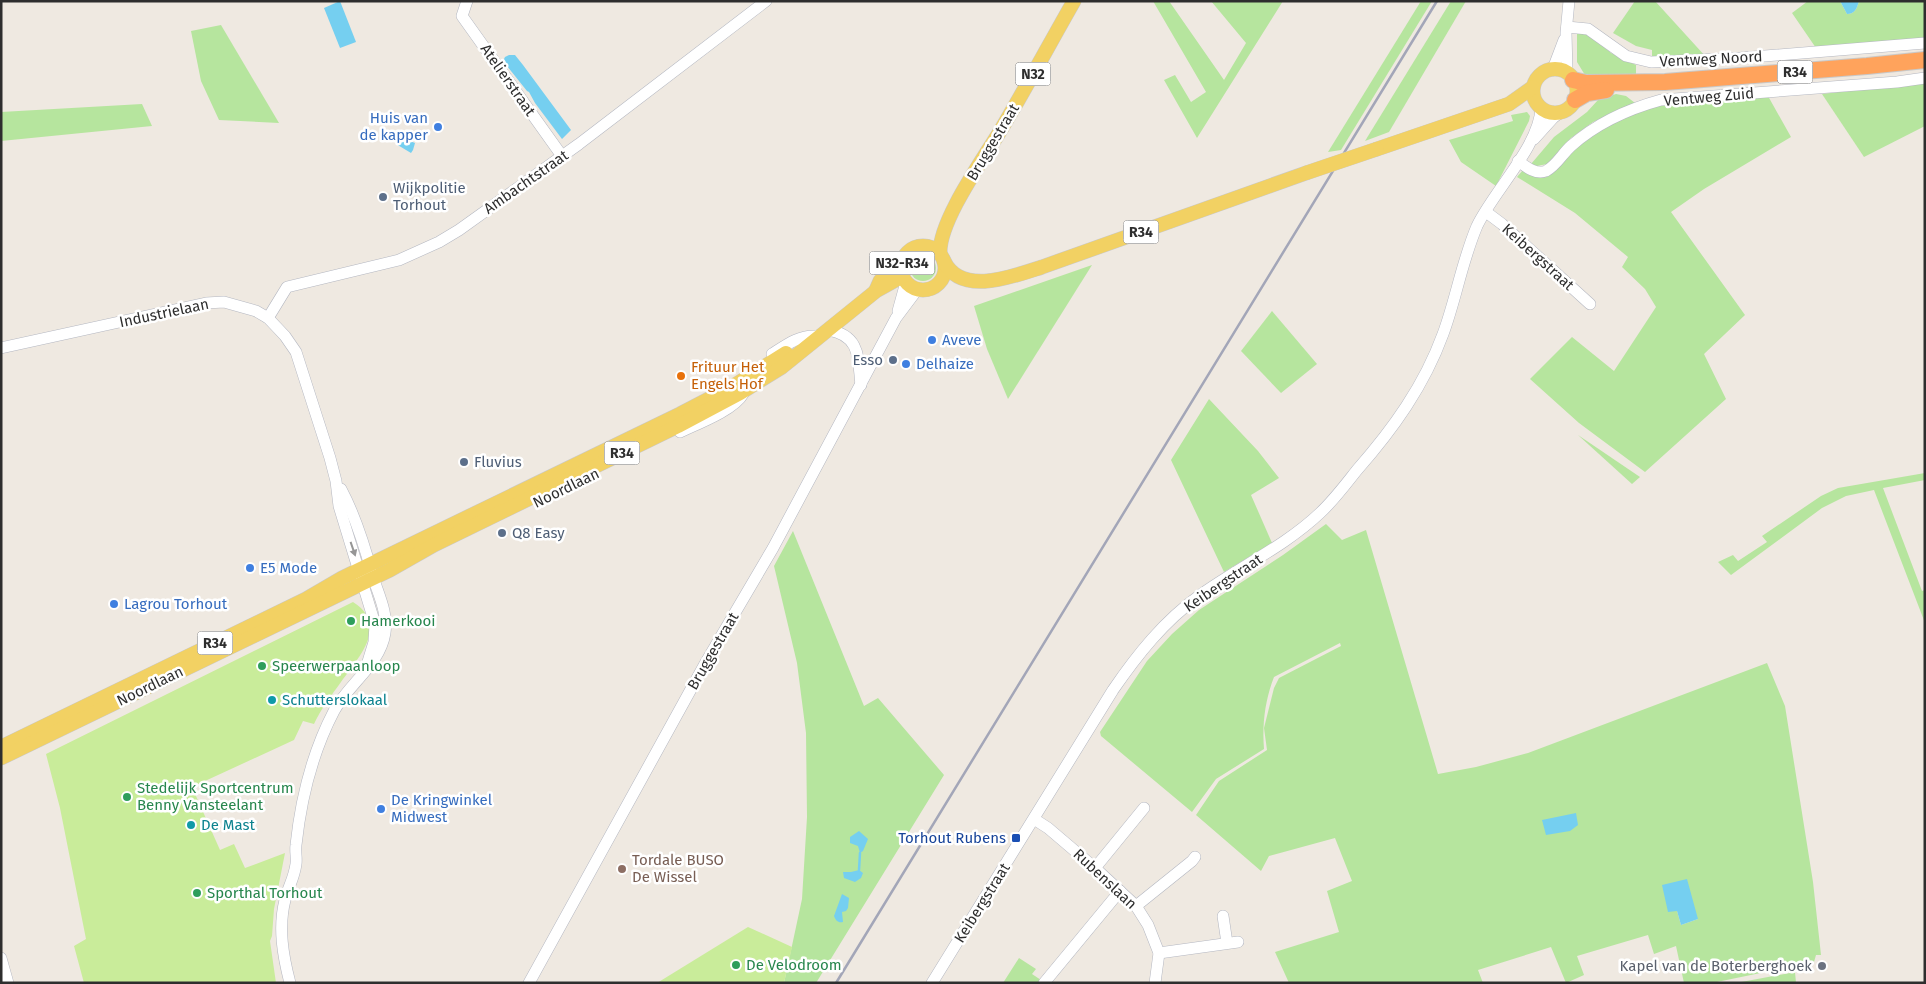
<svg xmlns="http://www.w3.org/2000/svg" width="1926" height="984" viewBox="0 0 1926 984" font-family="'Fira Sans',sans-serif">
  <rect width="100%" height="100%" fill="#efe9e1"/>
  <!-- green -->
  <g fill="#b6e59e" fill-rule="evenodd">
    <path d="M1153,1h16l55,79 22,-37 -35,-42h72l-86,137 -33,-58 11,-5 16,27 15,-10z"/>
    <path d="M1421,1h11l-91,149 -13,2z"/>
    <path d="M1451,1h15l-77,131 -24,9z"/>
    <path d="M1635,1h20l51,56 -54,1v-8l-16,-4 -23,-13z"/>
    <path d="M1808,1h32l7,13c8,0 10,-6 12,-13h66v37l-109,10 -24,-35z"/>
    <path d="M221,25l58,98 -60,-3 -18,-39 -10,-50z"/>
    <path d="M1579,33l12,3 20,17 25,12v14l-48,1 -11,-18v-28z"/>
    <path d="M1925,82v44l-61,31 -42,-63z"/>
    <path d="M1616,94l10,2 9,7 -42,19 -22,16 -24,26 -10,2 -6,-2 23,-27 33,-25 11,-12z"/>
    <path d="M1768,96l23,41 -87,52 -33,23 74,103 -41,39 22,45 -81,73 -66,-49 -49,-44 42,-42 42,34 42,-64 -11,-18 -23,-22 6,-10 -53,-44 -58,-36 6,-7 17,8 7,-1 41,-40 49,-26 29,-7z"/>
    <path d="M142,104l10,22 -151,15v-29z"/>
    <path d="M1527,112l3,4 -1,5 -33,65 -35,-24 -12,-22 64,-19 -2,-6z"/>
    <circle cx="923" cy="268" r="13"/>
    <path d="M1092,265l-84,134 -21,-50 -13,-43z"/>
    <path d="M1272,311l45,53 -36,29 -40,-42z"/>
    <path d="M1209,399l49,52 21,27 -28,17 21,48 -48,29 -53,-112z"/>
    <path d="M1578,435l62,42 -8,7z"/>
    <path d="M1925,473v7l-42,8 39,103 3,-1v33l-51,-133 -28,6 -24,12 -91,67 -13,-13 15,-7 5,6 29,-19 -5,-6 59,-40 17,-8z"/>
    <path d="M1326,524l16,16 24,-10 72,244 38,-7 52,-14 239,-90 18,43 28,176 8,73h-5l-2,7 -102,21h-28l-8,-37 -22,8 -6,-19 -71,21 7,19 -18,8 -15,-36 -73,23 5,13h-194l-14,-31 64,-20 -12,-41 25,-10 -17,-43 -66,18 -8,15 -65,-56 23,-34 48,-31 -3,-22 10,-40 5,-10 62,-32 -1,-3 -66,34c-9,23 -12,47 -10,72l-48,30 -24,33 -91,-76 -1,-4 47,-71 25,-27 27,-24 84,-55zM1677,911l21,8 -17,6z"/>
    <path d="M793,531l71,175 14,-8 66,77 -128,208h-32l18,-84 5,-82 -1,-84 -9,-70 -23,-97z"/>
    <path d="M1019,958l17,11 -4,5 9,6v3h-38z"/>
    <path d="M1795,972l1,11h-60z"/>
  </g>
  <!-- pitch -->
  <g fill="#c9ec9a">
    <path d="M353,602c37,23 5,56 -12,80 -10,14 -20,27 -27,42l-11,-3 -9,19 -102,47 28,63 14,-6 11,24 40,-15 -11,56 -2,27 -2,5 6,42h-192l-10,-37 12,-7 -26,-131 -14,-54z"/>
    <path d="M748,927l44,20 -8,36h-127z"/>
  </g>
  <!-- water -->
  <g fill="#75cff0">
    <path d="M340,1l16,41 -16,6 -16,-40z"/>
    <path d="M1840,1h19c-2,7 -4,13 -12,13z"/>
    <path d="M509,55h6l8,10 48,65 -9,9 -27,-36 -6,-11 -2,-1 -24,-30 2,-4z"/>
    <path d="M401,132h5l4,9 5,2 -2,7 -2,3 -15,-9v-6z"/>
    <path d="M1576,813l2,12 -8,6 -24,4 -4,-15z"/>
    <path d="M859,831l9,8 -5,12 -3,2 -2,-7 -8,-3v-6z"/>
    <path d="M859,870l4,3 -2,5 -6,4 -11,-4 -1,-6h8z"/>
    <path d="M1687,879l11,40 -17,6 -4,-14 -9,1 -6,-27z"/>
    <path d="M842,894l7,4 -1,10 -2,3 -4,1 1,10c-5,1 -7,-1 -9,-6z"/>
  </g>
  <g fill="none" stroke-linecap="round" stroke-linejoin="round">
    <!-- stream -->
    <path stroke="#75cff0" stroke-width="2.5" d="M859,870l1,-17"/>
    <defs>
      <g id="minor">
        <path d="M467,1l-5,15 100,140"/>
        <path d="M1567,27l21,2 38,27 25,6 89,-4 185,-15"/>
        <path d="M1553,69l11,-29"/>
        <path d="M1567,73l-1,-40 3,-32"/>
        <path d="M1534,139l19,-21 9,-7"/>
        <path d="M1518,161c8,6 18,14 28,10 10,-5 17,-18 25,-25 26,-23 57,-37 90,-46l236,-18 28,-4"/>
        <path d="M1486,212l16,12 88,80"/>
        <path d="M898,311l8,-29"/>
        <path d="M268,318l19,-31 112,-27 40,-18 20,-12 120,-86 187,-143"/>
        <path d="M828,330c33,5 30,29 33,55"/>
        <path d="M1,348l205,-45 18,-1 32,9 12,7 17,18 11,16 34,106 6,23 3,25 36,118 -1,18 -8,26"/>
        <path d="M772,354c14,-9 27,-19 44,-18"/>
        <path d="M680,432c17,-8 54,-22 63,-38"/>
        <path d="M1034,819l14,9 47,40 41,38 12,19 11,28 -4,30"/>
        <path d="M1095,868l49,-60"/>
        <path d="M1136,906l56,-45 3,-4"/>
        <path d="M1223,916l4,27"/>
        <path d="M1159,953l79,-11"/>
        <path d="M1,958l7,25"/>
        <path d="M290,983c-7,-27 -12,-55 -5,-83 3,-13 9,-21 11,-36 1,-6 -1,-12 0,-19 5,-47 16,-92 38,-134 15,-28 46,-46 51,-78 3,-20 -6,-37 -12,-56 -8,-30 -17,-60 -32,-88"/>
        <path d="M529,983l177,-321 67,-114 123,-230 21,-28"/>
        <path d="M932,983l181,-293c24,-35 51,-69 86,-94 40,-29 85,-49 121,-83 14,-13 25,-28 37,-43 36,-41 67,-84 86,-136 13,-35 19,-73 34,-108 16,-34 63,-81 64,-118"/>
        <path d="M1044,983l76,-92"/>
      </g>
      <g id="major">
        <circle cx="1555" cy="91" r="22"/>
        <path d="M1377,149l132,-45 24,-17"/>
        <circle cx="923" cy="268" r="22"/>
        <path d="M940,253c-1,-33 45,-96 62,-125 25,-42 48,-85 72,-127"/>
        <path d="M944,261c17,36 70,15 98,6l264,-94"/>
        <path d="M876,290l4,-9 24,-24"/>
        <path d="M1,747l305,-148 36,-21 338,-164 50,-26 56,-35"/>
        <path d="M1,758l389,-188 44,-25 244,-119 62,-33 42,-26 94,-76 27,-15"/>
      </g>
      <g id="highway">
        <path d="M1573,80l13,3 79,-1 202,-16 58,-6"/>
        <path d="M1575,100l12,-7 19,-3"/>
      </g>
    </defs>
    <!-- minor casing -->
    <use href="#minor" stroke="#b4b7c1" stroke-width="12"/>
    <!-- major casing -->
    <use href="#major" stroke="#c9c9c9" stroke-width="15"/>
    <!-- highway casing -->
    <use href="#highway" stroke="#c9c9c9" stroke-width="18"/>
    <!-- minor -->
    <use href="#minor" stroke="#fff" stroke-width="11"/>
    <!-- major -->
    <use href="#major" stroke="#f2d163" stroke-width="14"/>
    <!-- highway -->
    <use href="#highway" stroke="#ffa35c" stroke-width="16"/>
    <!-- rail -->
    <path stroke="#a3a6b8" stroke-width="2.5" d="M836,983l601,-982"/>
    <defs>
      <path id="major-bridge" d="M1306,173l71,-24"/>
    </defs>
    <!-- major-bridge casing -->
    <use href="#major-bridge" stroke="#c9c9c9" stroke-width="15" stroke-linecap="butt"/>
    <!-- major-bridge -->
    <use href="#major-bridge" stroke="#f2d163" stroke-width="14"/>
  </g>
  <!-- one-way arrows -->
  <defs><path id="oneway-solid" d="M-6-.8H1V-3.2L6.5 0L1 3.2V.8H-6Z" transform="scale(1.25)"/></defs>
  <use fill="#969696" href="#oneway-solid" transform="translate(353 549) rotate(71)"/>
  <!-- markers -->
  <g fill="#3f7fe0" stroke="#fff" stroke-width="2">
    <circle cx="438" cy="127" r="5"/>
    <circle cx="932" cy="340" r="5"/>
    <circle cx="906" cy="364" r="5"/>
    <circle cx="250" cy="568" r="5"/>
    <circle cx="114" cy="604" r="5"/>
    <circle cx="381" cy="809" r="5"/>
  </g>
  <g fill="#5c6f8a" stroke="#fff" stroke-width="2">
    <circle cx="383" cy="197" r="5"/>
    <circle cx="893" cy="360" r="5"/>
    <circle cx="464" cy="462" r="5"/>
    <circle cx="502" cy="533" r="5"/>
  </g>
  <circle fill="#e8710a" stroke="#fff" stroke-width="2" cx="681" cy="376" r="5"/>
  <g fill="#2e9e5b" stroke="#fff" stroke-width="2">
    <circle cx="351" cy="621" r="5"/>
    <circle cx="262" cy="666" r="5"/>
    <circle cx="127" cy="797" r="5"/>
    <circle cx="197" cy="893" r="5"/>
    <circle cx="736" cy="965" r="5"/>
  </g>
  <g fill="#0f9aa8" stroke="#fff" stroke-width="2">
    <circle cx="272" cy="700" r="5"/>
    <circle cx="191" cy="825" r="5"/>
  </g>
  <rect fill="#1a4fb4" stroke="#fff" stroke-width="2" x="1011" y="833" width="10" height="10" rx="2.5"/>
  <circle fill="#8d6e63" stroke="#fff" stroke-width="2" cx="622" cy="869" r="5"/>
  <circle fill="#6b7280" stroke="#fff" stroke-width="2" cx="1822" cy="966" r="5"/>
  <g text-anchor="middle" stroke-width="5" stroke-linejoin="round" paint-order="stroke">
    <!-- shield labels -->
    <g fill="#fff" stroke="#6d6d6d" stroke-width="1">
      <rect x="1777.5" y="60.5" width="35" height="23" rx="4"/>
      <rect x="1015.5" y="62.5" width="35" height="23" rx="4"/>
      <rect x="1123.5" y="220.5" width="35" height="23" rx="4"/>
      <rect x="869.5" y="251.5" width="65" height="23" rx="4"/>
      <rect x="604.5" y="441.5" width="35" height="23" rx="4"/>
      <rect x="197.5" y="631.5" width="35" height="23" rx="4"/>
    </g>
    <g font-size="14" font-weight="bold" fill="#2e2e2e">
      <text x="1795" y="77">R34</text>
      <text x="1033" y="79">N32</text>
      <text x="1141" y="237">R34</text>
      <text x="902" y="268">N32-R34</text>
      <text x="622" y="458">R34</text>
      <text x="215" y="648">R34</text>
    </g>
    <!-- street labels -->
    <g font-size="15" fill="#2e2e2e" stroke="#fff">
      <text transform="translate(1711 59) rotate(-3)" y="5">Ventweg Noord</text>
      <text transform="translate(508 80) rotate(55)" y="5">Atelierstraat</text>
      <text transform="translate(1709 97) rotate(-5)" y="5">Ventweg Zuid</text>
      <text transform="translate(993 142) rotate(-59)" y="5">Bruggestraat</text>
      <text transform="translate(526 182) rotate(-35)" y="5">Ambachtstraat</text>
      <text transform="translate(1538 257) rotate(42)" y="5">Keibergstraat</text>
      <text transform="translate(164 313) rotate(-12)" y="5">Industrielaan</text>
      <text transform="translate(566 488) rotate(-26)" y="5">Noordlaan</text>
      <text transform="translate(1223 583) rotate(-34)" y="5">Keibergstraat</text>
      <text transform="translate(713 651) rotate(-60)" y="5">Bruggestraat</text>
      <text transform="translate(150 686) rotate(-26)" y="5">Noordlaan</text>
      <text transform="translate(1105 879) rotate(43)" y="5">Rubenslaan</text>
      <text transform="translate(982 903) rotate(-58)" y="5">Keibergstraat</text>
    </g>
    <!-- shop labels -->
    <g font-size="15" fill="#366cbe" stroke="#fff" text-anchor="start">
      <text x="428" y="123" text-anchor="end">Huis van<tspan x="428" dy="17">de kapper</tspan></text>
      <text x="942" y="345">Aveve</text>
      <text x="916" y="369">Delhaize</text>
      <text x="260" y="573">E5 Mode</text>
      <text x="124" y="609">Lagrou Torhout</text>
      <text x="391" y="805">De Kringwinkel<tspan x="391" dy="17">Midwest</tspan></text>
    </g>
    <!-- service labels -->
    <g font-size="15" fill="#4e5e75" stroke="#fff" text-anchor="start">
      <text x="393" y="193">Wijkpolitie<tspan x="393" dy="17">Torhout</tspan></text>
      <text x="883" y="365" text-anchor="end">Esso</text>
      <text x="474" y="467">Fluvius</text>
      <text x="512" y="538">Q8 Easy</text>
    </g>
    <!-- food labels -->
    <g font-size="15" fill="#c56008" stroke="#fff" text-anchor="start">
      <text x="691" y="372">Frituur Het<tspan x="691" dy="17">Engels Hof</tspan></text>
    </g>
    <!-- leisure labels -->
    <g font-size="15" fill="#27864d" stroke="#fff" text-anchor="start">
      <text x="361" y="626">Hamerkooi</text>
      <text x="272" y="671">Speerwerpaanloop</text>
      <text x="137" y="793">Stedelijk Sportcentrum<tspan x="137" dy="17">Benny Vansteelant</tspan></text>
      <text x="207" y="898">Sporthal Torhout</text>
      <text x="746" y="970">De Velodroom</text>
    </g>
    <!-- culture labels -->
    <g font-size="15" fill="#0d838f" stroke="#fff" text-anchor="start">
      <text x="282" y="705">Schutterslokaal</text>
      <text x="201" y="830">De Mast</text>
    </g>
    <!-- transit labels -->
    <g font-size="15" fill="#164399" stroke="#fff" text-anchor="end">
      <text x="1006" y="843">Torhout Rubens</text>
    </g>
    <!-- education labels -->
    <g font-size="15" fill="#785e54" stroke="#fff" text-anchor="start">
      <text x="632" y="865">Tordale BUSO<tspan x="632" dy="17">De Wissel</tspan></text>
    </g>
    <!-- worship labels -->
    <g font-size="15" fill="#5b616d" stroke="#fff" text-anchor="end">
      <text x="1812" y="971">Kapel van de Boterberghoek</text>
    </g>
  </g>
  <!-- border -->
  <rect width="1926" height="984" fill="none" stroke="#2e2e2e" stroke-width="5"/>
</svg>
